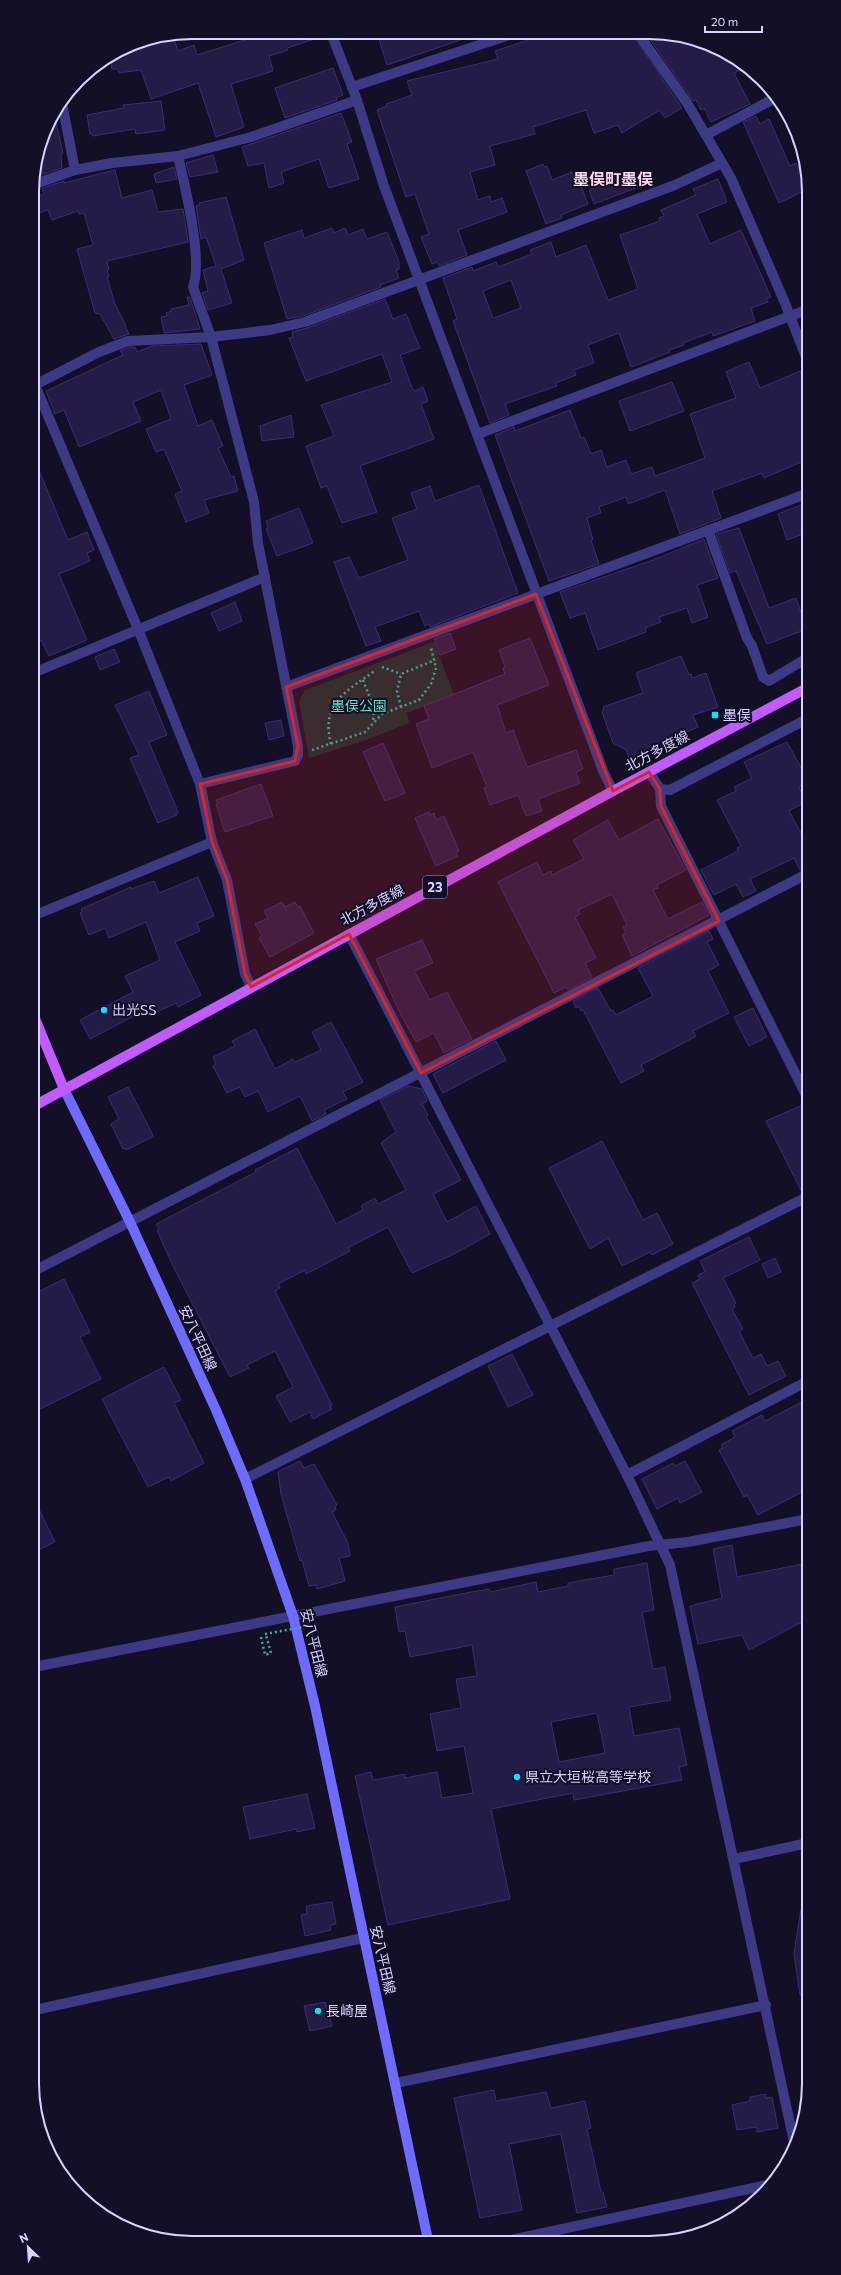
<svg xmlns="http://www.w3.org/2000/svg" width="841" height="2275" viewBox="0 0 841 2275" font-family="Commissioner,'Noto Sans JP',sans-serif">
  <rect width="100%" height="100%" fill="#130f26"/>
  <!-- green -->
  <path fill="#12302f" d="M434,642l20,53 -47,18 2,10 -43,17 -57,18 -10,-56 6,-12z"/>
  <!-- building -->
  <g fill="#241b47" stroke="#3b2d73" fill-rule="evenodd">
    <path d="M270,32l53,1 1,3 -37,12 1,2 -19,6 4,15 -42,13 13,43 -28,10 -18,-54 -47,16 -10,-29 -22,3 -1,-4h-6l-1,-12 17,-11 31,-4 -1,-3 15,-3 5,15 16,-6 3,10z"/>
    <path d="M377,33l95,1v2l-85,29z"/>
    <path d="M546,34l87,1 49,73 -17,10 -5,-8 -38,23 -4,-8 -24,8 -8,-23 -53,17 2,7 -45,12 5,19 -25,7 8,28 12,-4 1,6 11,-4 5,14 -49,18 9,25 -28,11 -2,-4 -5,2 -11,-27 8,-3 -14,-40 -9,3 -29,-87 10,-4 -1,-2 26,-9 -5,-14 91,-22 -3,-8z"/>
    <path d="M647,35h34l48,18 17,14 -12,6 16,31 -39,18 -7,-14 -3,2 -5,-10 -3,1z"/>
    <path d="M333,68l10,27 -7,3 1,2 -52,18 -10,-30z"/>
    <path d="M161,101l4,29 -29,4 -1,-5 -42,7 -1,-2h-2l-3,-19 37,-7 -1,-3z"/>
    <path d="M341,113l11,29 -5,2 12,35 -30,9 -10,-29 -38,13 3,11 -15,5 -5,-25 -16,3 -6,-19z"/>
    <path d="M54,114l9,39 -2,1 1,14 -25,8 -2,-5 13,-50z"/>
    <path d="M756,116l4,8 9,-5 21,47 6,-3 10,20v7l-27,13 -36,-81z"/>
    <path d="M213,155l5,17 -28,5 -4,-14z"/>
    <path d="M543,164l1,3 3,-1 5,14 20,-8 2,6 2,-1 4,6 8,21 -27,11 1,3 -16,6 -20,-53z"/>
    <path d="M174,167l3,12 -21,4 -2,-9z"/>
    <path d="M115,170l7,28 30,-8 6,22 25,-3 5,33 -81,19 2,9 -2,1 2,5 -2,1 8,27 11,22h-1l4,8 -15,5 -14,-25 -5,-1 -18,-64 16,-4 -9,-32 -5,1 -1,-3 -26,9 -4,-10 -16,5v-17l12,-4 -2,-6 22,-7v2z"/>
    <path d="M637,174l4,12 -47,18 -5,-14z"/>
    <path d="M718,179l9,23 -30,12 13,30 31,-14 30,67 -5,2 2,3 -17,6 4,13 -42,15 -1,-4 -29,11 1,2 -15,5 1,2 -39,15 -12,-34 -31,12 6,18 -20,7 2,5 -20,8 1,3 -52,18 4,11 -19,8 -37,-102 4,-2 -14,-41 29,-11 1,4 23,-9 2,5 34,-13 -2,-4 21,-8 5,15 30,-12 22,55 30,-11 -18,-54 40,-14 -1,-3 5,-2 -3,-6 35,-15 -3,-6zM511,280l10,28 -28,10 -10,-27z"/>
    <path d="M226,197l18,63 -23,9 11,34 -24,7 -6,-17 6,-2 -5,-21 13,-4 -10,-29 -5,2 -5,-33 4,-1 -1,-2z"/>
    <path d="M332,228l2,5 11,-5 3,7 15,-6 4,10 20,-7 12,30v7l-3,1 3,8 -19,7 1,2 -78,29 -16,3 -23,-76 38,-13 2,8z"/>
    <path d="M187,297h3l10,32 -36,4 -3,-16 6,-1 -1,-3 6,-2 -1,-2 18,-4z"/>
    <path d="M385,299l8,20 13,-5 14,34 -20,7 12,33 3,3 8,-4 5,14 -7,3 13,35 -74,27 17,46 -35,11 -15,-37 -6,2 -15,-42 28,-10 -13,-31 71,-23 -10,-28 -76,27 -17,-43 4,-1 -1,-5 15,-4z"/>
    <path d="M201,344l11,31 -28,10 14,41 14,-6 11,26 -5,2 13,29 3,-1 4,15 -34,9 5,13 -23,9 -11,-28 7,-3 -18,-42 -8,3 -10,-23 25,-10 -10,-29 -28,12 8,19 -62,26 -15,-37 -9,4 -9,-23 77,-36 -3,-4 9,-4h6l2,5 15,-6z"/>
    <path d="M749,362l11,26 40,-17 6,14v75l-42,18 -2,-5 -50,18 9,27 -41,16 -15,-44 -37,14 -2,-7 -27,10 2,6 -14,5 6,22h-2l8,24 -50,17 -54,-146 19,-8 1,4 55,-21 11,28 3,-1 7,17 10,-4 6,17 19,-7 5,14 21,-7 3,9 50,-18 -15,-44 46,-16 -10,-26z"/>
    <path d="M672,382l12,29 -54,20 -11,-30z"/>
    <path d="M291,415l3,22 -32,4 -2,-15z"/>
    <path d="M33,456l35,84 19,-8 7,18 -7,3 3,8 -31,13 28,66 -38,16 -8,-16 -4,2 -4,-8z"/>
    <path d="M479,485l39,108 -88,34 -1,-3 -4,2 -6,-15 -44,16 6,14 -15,5 -32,-84 15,-5 10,21 49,-18 -16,-42 25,-9 -6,-16 19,-7 5,15z"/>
    <path d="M806,503v30l-19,7 -9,-26z"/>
    <path d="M299,508l14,35 -36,13 -11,-27 2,-1 -2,-7z"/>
    <path d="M739,528l30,80 27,-10 11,31 -40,15 -31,-73 -6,2 -14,-39z"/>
    <path d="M704,539l14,39 -21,7 11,32 -16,6 -5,-15 -28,9 2,5 -16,6 1,4 -48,18 -13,-37 -15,5 -10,-26 93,-32z"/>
    <path d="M235,602l7,19 -23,10 -8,-18z"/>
    <path d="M450,633l6,16 -16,6 -6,-16z"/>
    <path d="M530,638l19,47 -52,20 9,28 7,-3 14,37 49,-17 7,19 -7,3 4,11 -42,16 4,12 -16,5 -8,-21 -28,10 -6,-17 3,-1 -14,-35 -41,16 -16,-44 13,-5 -5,-13 81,-32 -2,-6 2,-1 -6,-17z"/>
    <path d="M114,649l6,13 -20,8 -5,-13z"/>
    <path d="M681,656l8,19 2,-1 1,4 14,-5 12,34 -25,8 5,12 -25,11 1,1 -43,22 -5,-11 -13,-7 -11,-31 2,-2 -1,-3 40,-14 -7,-20z"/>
    <path d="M149,691l18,44 -18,7 29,70 -2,1 1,2 -19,8 -28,-65 9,-3 -24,-50z"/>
    <path d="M281,720l3,16 -15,4 -4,-17z"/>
    <path d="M787,742l20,36v5l-8,4 6,15 -16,9 18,33v24l-7,2 -6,-12 -44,21 6,12 -13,6 -7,-13 -22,11 -13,-25 37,-19 -1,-3 4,-2 -24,-46 19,-9 -2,-4 18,-9 -8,-16z"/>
    <path d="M383,743l22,50 -20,8 -22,-49z"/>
    <path d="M261,784l12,32 -48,16 -9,-28 2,-1 -2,-3z"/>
    <path d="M429,812l1,3 4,-2 2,7 8,-4 15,35 -3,1 2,4 -22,10 -21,-48z"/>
    <path d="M658,819l28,51 -29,15 1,3 -5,2 15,29 34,-17 7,13 -77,41 -10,-21 4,-2 -3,-6 4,-2 -15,-31 -34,16 2,4 -5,3 21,41 -11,5 7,14 -24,13 -2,-3 -12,6 -56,-111 39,-20 6,13 8,-4 1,4 32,-16 -11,-19 35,-20 11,20z"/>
    <path d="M198,877l16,39 -17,7 3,8 -25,11 26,53 -23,12 -2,-4 -28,13 -3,-6 -55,29 -10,-19 53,-28 -8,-16 35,-16 -14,-38 -37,16 -4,-10 -16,7 -9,-22 2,-1 -1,-3 50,-22v2l23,-8 5,12z"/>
    <path d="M282,902l3,5 10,-5 3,5 2,-1 14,27 -44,24 -11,-19 3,-2 -7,-12 13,-6 -4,-7z"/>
    <path d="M709,931l4,8 -6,3 12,23 -11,6 21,42 -36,18 3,5 -5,3 -50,26 3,6 -23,12 -38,-73 -2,1 -2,-5 -3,2 -3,-7 25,-13 13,23 2,-1 3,5 37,-19 -15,-28z"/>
    <path d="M422,940l11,23 -19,8 16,29 17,-8 25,47 -28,14 -10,-20 -18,9 -18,-33 -22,-50z"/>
    <path d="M753,1008l14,29 -18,9 -15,-29z"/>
    <path d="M331,1022l32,60 -20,10 4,7 -23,11 2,4 -14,7 -12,-25 -32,16 -10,-21 -13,6 -5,-10 -13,6 -14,-27 3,-2 -3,-7 22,-11 -3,-5 23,-12 20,40 18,-10 2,3 26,-12 -9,-18z"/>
    <path d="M496,1041l10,19 -63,33 -10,-19z"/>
    <path d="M408,1086l14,3 5,12 -5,3 6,11 -2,1 35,64 -28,14 14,28 29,-16 14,28 -36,20 -42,19 -24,-46 -40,21 2,3 -44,23 -1,-4 -27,14 2,4 -5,3 57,114 -2,1 2,3 -19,10 -3,-7 -20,10 -14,-26 17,-9 -18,-36 -28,14 2,3 -19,9 -57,-111 -16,-36 2,-1 -3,-5 100,-52 -1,-2 42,-22 39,76 27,-14 -2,-4 14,-8 3,6 28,-14 -25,-47 15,-11 -16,-32z"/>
    <path d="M128,1087l25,48 -1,2 -26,13 -1,-2 -2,1 -12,-25 8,-5 -11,-22z"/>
    <path d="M807,1103v88l-5,1 -36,-71z"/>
    <path d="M602,1141l41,79 14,-7 16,31 -21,11 -2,-3 -28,14 -14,-28 -18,11 -41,-81z"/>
    <path d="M749,1237l11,23 -37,18 13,25 -2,1 1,3 -3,2 11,20 -4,2 14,27 8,-4 6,12 11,-5 8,15 -37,19 -57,-112 8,-4 -2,-4 7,-3 -5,-11z"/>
    <path d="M775,1258l6,14 -13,6 -6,-14z"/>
    <path d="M64,1279l26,53 -10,5 21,42 -67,33v-118z"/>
    <path d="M512,1354l21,41 -25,12 -20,-41z"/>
    <path d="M164,1367l17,33 -7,3 30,60 -33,18 -2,-4 -21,10 -46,-88z"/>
    <path d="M808,1399v90l-50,26 -11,-20 -3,2 -25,-47 4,-2 -2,-3 14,-8 -3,-6 30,-16 3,6z"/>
    <path d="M300,1461l4,7 10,-4 23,41 -2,2 1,3 -4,2 16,31 2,13 -11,2 6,23 -28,8 -1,-4 -7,1 -7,-26 -2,1 -19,-67 -3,-22z"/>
    <path d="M685,1461l17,31 -22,11 -2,-5 -21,11 -15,-30 31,-16 2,3z"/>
    <path d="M34,1499l21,43 -21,10z"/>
    <path d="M732,1545l5,32 71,-14v59l-10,2 -49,26 -7,-15 -44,9 -8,-38 32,-8 -9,-49z"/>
    <path d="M647,1563l7,47 -12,2 11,57 12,-2 6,33 -42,7 5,29 45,-8 8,37 -8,2 3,13 -108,20 -1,-7 -82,16 19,90 -122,26 -33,-149 16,-4 2,8 32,-6v4l32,-6 5,26 31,-5 -9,-47 -27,5 -7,-37 31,-6 -5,-29 21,-3 -5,-31 -62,12 -5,-26 -6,1 -4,-25 71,-14 23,-4 1,3 46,-10 2,10 30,-6v-3l46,-8v-6zM597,1713l8,40 -46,9 -8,-40z"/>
    <path d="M307,1794l8,34 -18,4 -1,-3 -46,10 -7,-32z"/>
    <path d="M332,1902l4,22 -6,1 1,5 -26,6 -4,-21 6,-1 -1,-8z"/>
    <path d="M801,1909l7,1 1,84 -9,1 -6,-41z"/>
    <path d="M325,2002l7,24 -22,5 -6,-25z"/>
    <path d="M494,2090l2,11 50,-9 5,16 34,-7 6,27 -4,1 14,63h2l4,15 -30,6 -16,-79 -52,10 13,66 -42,8 -26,-120z"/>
    <path d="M765,2094l1,4 6,-1 6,31 -21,4v-5l-20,3 -5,-25 18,-4v-4z"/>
  </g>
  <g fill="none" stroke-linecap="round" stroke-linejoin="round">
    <!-- path -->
    <g stroke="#2fb8b0" stroke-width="2.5" stroke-dasharray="2 3" stroke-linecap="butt">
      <path d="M382,667l19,7"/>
      <path d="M363,680l11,28 -1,15"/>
      <path d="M401,707l-4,-16 4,-17 34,-14"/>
      <path d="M331,744c-11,-41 16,-53 45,-74"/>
      <path d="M312,750l53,-18 17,-18 37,-14 12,-16 5,-16 -5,-20"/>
      <path d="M261,1637l4,18 6,-2 -5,-18"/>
    </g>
    <!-- service -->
    <path stroke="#3d3a85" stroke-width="10" d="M708,530l39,108 5,8"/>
    <!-- minor -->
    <g stroke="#3d3a85" stroke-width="10">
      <path d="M331,33l26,67 27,86 220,587 9,18"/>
      <path d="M639,35l48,68 44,75 54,125 21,54"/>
      <path d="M352,87l160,-53"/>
      <path d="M62,103l13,67"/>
      <path d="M706,135l71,-38"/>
      <path d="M178,156c7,30 25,103 15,131l18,50 43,165 4,41 40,203v9l-3,6 -95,23"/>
      <path d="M32,185l43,-15 37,-7 66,-7 73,-19 106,-37"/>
      <path d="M35,385l103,244 62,155 12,58 15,38 18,94 6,13"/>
      <path d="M33,386l66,-34 29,-11 83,-4 59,-7 35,-8 370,-137 47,-22"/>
      <path d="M478,434l328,-124"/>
      <path d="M752,646l11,31 6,4 38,-23"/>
      <path d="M33,673l232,-96"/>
      <path d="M286,687l520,-193"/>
      <path d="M649,772l11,17 1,17 146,291"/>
      <path d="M660,789l10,1 137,-71"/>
      <path d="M33,916l179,-74"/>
      <path d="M349,934l278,541 43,90 125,582"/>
      <path d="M34,1271l773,-397"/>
      <path d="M627,1475l181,-94"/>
      <path d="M245,1479l562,-282"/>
      <path d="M34,1667l615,-121 39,-4 120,-23"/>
      <path d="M734,1859l74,-16"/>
      <path d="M35,2010l328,-72"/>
      <path d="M396,2083l370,-78"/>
      <path d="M511,2240l261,-56"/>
    </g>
    <!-- secondary -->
    <path stroke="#6f6bff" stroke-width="10" d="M64,1089l66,133 86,188 29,69 48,137 22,90 113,534"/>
    <!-- primary -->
    <g stroke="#c25bff" stroke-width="10">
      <path d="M34,1016l30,73"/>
      <path d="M34,1106l579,-315 194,-103"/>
    </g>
    <!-- path-bridge -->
    <path stroke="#2fb8b0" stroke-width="2.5" stroke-dasharray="2 3" stroke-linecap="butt" d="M265,1634l54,-10"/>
  </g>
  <!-- marked area -->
  <path fill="#d62828" fill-opacity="0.2" stroke="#d62828" stroke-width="3" stroke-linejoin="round" d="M536,594l77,197 36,-19 11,17 1,17 58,115 -298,152 -72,-139 -98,53 -6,-13 -18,-94 -15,-38 -12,-58 95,-23 3,-15 -12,-59z"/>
  <!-- markers -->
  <g fill="#00e5ff" stroke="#130f26" stroke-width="1.5">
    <rect x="711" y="711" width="8" height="8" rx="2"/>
    <circle cx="104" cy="1010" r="4"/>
    <circle cx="517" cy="1777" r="4"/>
    <circle cx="318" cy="2011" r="4"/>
  </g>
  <g text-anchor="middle" stroke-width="4" stroke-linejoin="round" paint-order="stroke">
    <!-- shield labels -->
    <rect fill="#130f26" stroke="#9e99be" stroke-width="1" x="423" y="876" width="24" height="22" rx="3"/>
    <g font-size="13" font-weight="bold" fill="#d9d4ff">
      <text x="435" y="892">23</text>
    </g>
    <!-- park labels -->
    <g font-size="14" fill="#5fe0c0" stroke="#130f26">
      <text x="359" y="711">墨俣公園</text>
    </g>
    <!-- poi labels -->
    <g font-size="14" fill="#d9d4ff" stroke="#130f26" text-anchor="start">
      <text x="723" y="720">墨俣</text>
      <text x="112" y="1015">出光SS</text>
      <text x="525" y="1782">県立大垣桜高等学校</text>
      <text x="326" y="2016">長崎屋</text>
    </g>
    <!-- street labels -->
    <g font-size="14" fill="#d9d4ff" stroke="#130f26">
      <text transform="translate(657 751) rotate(-28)" y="5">北方多度線</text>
      <text transform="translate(372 905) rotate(-28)" y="5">北方多度線</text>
      <text transform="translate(198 1338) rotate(65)" y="5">安八平田線</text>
      <text transform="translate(314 1643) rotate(76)" y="5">安八平田線</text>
      <text transform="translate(383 1960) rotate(77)" y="5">安八平田線</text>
    </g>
    <!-- quarter labels -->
    <g font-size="16" font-weight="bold" fill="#ffd6f0" stroke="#130f26">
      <text x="613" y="185">墨俣町墨俣</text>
    </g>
  </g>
  <!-- crop -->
  <path d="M0 0H841V2275H0ZM192 39H649A153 153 0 0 1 802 192V2083A153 153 0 0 1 649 2236H192A153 153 0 0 1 39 2083V192A153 153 0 0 1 192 39Z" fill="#130f26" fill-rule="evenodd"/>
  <path fill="none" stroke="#d9d4ff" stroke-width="2" d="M192 39H649A153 153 0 0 1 802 192V2083A153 153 0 0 1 649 2236H192A153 153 0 0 1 39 2083V192A153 153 0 0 1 192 39Z"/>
  <!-- north arrow -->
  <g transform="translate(28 2247) rotate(335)" stroke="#130f26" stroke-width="3" paint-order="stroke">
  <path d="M0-3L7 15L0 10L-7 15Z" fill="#d9d4ff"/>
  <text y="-6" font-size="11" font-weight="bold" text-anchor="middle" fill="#d9d4ff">N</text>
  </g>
  <!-- scale -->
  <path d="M705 26v6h57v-6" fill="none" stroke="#d9d4ff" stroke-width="2"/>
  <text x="711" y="26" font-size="12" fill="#d9d4ff" stroke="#130f26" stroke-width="3" paint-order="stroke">20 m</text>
</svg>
